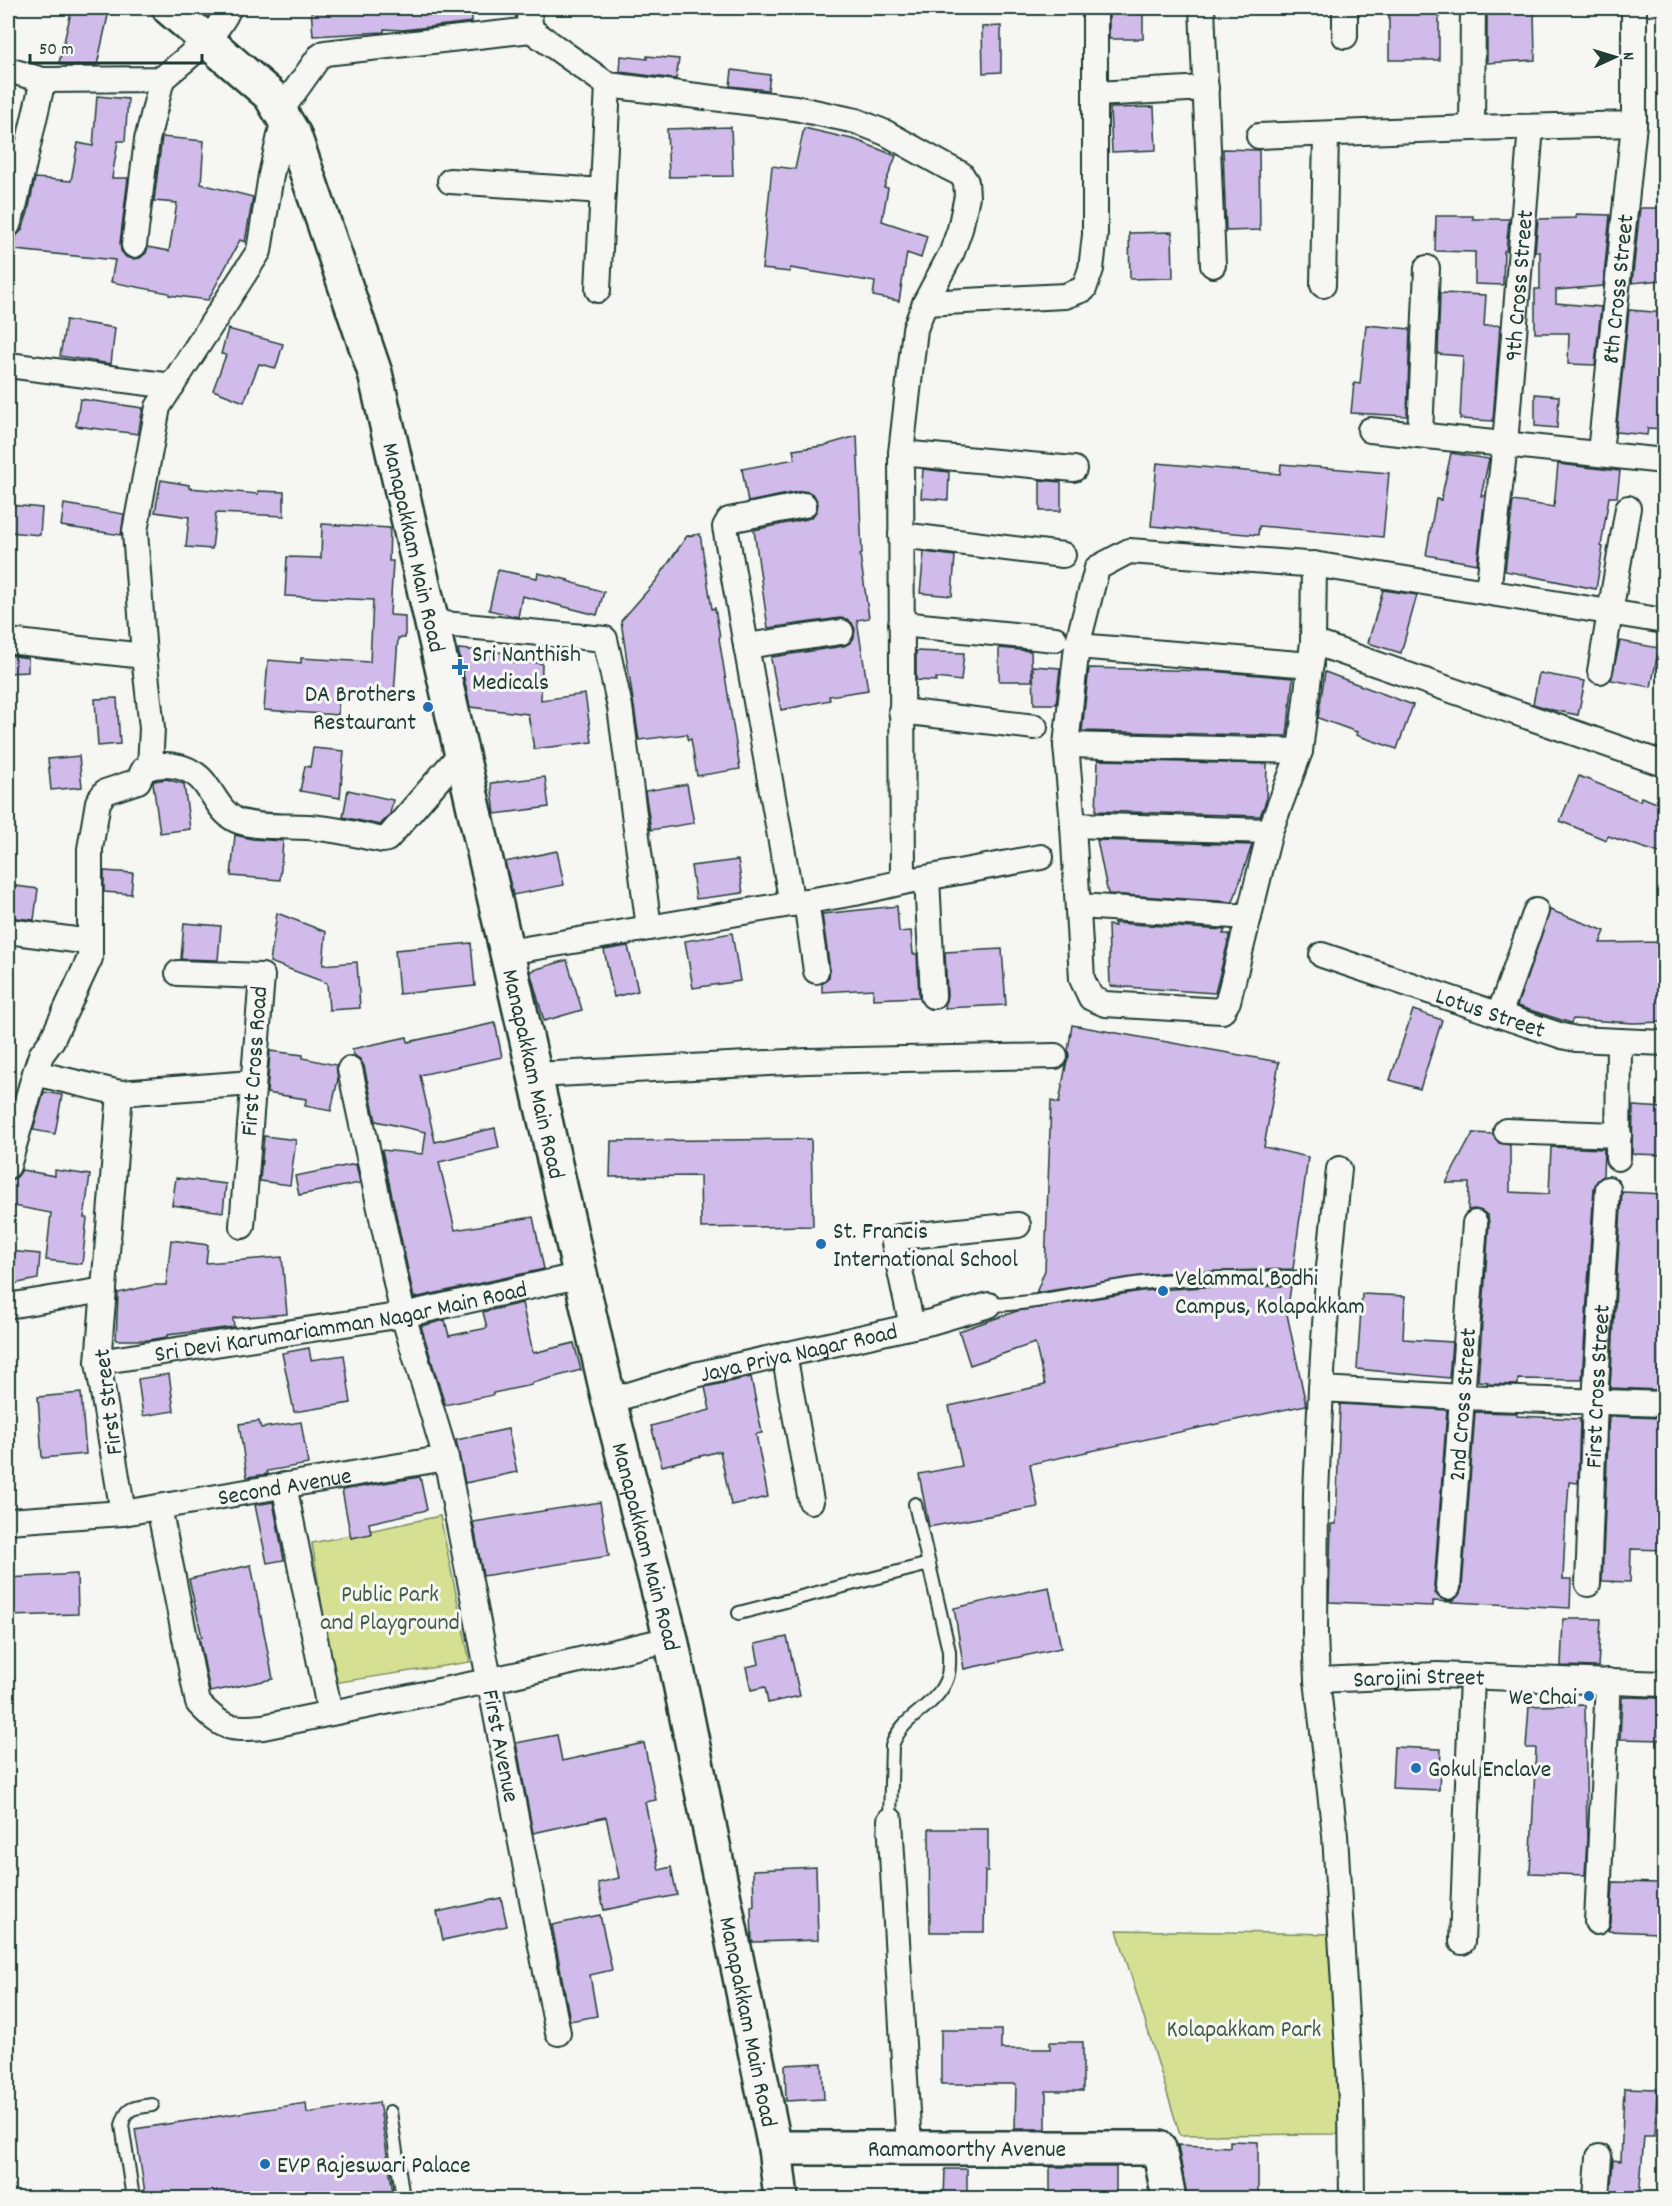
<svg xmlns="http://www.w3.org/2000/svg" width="1672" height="2206" viewBox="0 0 1672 2206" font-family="Dekko,sans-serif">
  <rect width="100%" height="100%" fill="#f6f6f2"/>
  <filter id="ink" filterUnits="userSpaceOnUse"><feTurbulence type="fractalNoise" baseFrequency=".0167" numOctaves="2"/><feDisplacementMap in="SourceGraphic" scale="12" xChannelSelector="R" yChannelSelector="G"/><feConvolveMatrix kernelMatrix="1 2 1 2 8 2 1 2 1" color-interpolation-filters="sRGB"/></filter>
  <g filter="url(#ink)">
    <!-- green -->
    <g fill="#d5e093" stroke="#7a8e64" stroke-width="1.5">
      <path d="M440,1516l30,146 -136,21 -22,-140z"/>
      <path d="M1117,1930l218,4 4,200 -159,1z"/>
    </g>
    <!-- building -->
    <g fill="#d1bbea" stroke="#1f3d34" stroke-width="1.5">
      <path d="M72,8h21l16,3 -12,54 -27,1 -11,-3z"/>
      <path d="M311,8h161v14l-69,8 -19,-1v3l-71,4z"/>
      <rect x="1109" y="8" width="34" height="31"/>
      <rect x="1389" y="8" width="50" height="52"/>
      <path d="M1487,8h47l1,52 -48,3z"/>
      <path d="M1001,26v46l-18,1 -1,-46z"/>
      <path d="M621,56l26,3v-3l32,3 -3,20 -56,-7z"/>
      <path d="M732,70l38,5 -2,15 -38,-4z"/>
      <path d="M97,96l31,3 -3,42h-7l-6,37h16l-8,65 1,8 5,6 7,2 7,-1 6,-5 2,-6 21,4 8,-48 -23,-2 8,-64 42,4 -3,43 52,13 -8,45 -5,-2 -32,60 -39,-5v-2l-58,-11 4,-22 -100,-10 1,-14 6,-6 6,-18 7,-34 36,3 7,-38 15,3z"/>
      <path d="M1154,107l2,43 -44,2 -2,-44z"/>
      <path d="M731,127l2,49 -64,1 -2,-48z"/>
      <path d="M804,128l52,12 40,16 -12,31 4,1 -6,33 45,15 -6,22 -14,-5 -8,48 -26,-5 2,-14 -85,-14v4l-28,-3 10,-103 23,3z"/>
      <path d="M1223,149l36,1 1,80 -34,1z"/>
      <path d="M1640,208h25v34h-6l3,38 -30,3z"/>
      <path d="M1576,214l34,1 -7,71 -47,4v13l45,4 -6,58 -27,-1 1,-31h-34v-44h5v-37h-5l3,-33 38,-1z"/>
      <path d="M1436,216h37v3h36l-3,32h-2l-1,34 -28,-1v-32l-40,-1z"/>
      <path d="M1172,232l1,46 -43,1 -1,-46z"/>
      <path d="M1440,293l46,2 -2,31 16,-1 -7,96 -33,-2 3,-63 -25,-2z"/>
      <path d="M1629,310l36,3v116l-17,-1 -1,7 -31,-3z"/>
      <path d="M66,320l49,8 -4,36 -51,-8z"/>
      <path d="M1366,325l44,4 -3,87 -56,-3 3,-30 6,1z"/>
      <path d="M228,329l55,15 -7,24 -17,-4 -15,38 -31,-12 13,-35 -5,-1z"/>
      <path d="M1535,394l24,2 -2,32 -22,-2z"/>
      <path d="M80,399l63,9 -5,26 -62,-8z"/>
      <path d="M857,436l5,118 -2,1 9,63 -12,2 11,70 -39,6 1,4 -49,10 -10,-51 1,-2 72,-11 6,-3 4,-5 1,-9 -3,-6 -5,-4 -7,-1 -72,10 -14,-98 53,-11 6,-3 4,-6 1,-7 -4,-8 -5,-3 -7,-1 -54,11 -6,-33 53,-10 -2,-9 36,-5v-1z"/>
      <path d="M1451,453l38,6 -8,37h4l-8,68 -51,-9 10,-56 5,1z"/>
      <path d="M1157,463l123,11 1,-10 108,9 -6,64 -124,-11 -1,9 -107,-9z"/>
      <path d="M1558,464l62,7 -3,26h-8l-8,49 2,1 -7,42 -91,-18 8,-70 41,6z"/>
      <path d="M923,469l26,3 -1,28 -27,-2z"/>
      <path d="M161,480l28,5v3l69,6v-3l26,1v24l-68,-3 -4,36 -26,-2 3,-30 -34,-5z"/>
      <path d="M1040,480l21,2v29h-21z"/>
      <path d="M64,504l60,10 -3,21 -60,-9z"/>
      <path d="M11,505l31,3 -2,27 -31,-3z"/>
      <path d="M322,524l68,4 -1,33h4l-3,54 15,1v22h-7l-4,57 -55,-5 -1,25 -74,-5 4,-50 33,3v-5l69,4 3,-62 -88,-4 2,-39 34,1z"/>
      <path d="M700,534l12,75 3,-1 5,29 -1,1 21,131 -43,7 -6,-37 -3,1 -1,-6 -48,6 -18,-119 35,-40 31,-45z"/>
      <path d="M924,552l31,4 -3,40 -32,-3z"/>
      <path d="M498,570l39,8 1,-5 30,7 -1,1 37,11 -7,23 -75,-19 -4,21 -29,-7z"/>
      <path d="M1383,590l34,5 -16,58 -33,-10z"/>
      <path d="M1620,641l39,7 -8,39 -40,-7z"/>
      <path d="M999,648l32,3 1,30h-33z"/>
      <path d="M458,649l51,4v9l33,1 -1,37 44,-6 7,48 -58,7 -6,-35 -58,-7z"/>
      <path d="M916,651l48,2 -3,28 -25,-3v3l-20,-1z"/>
      <path d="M8,655l20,3v14l-20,1z"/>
      <path d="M1033,666l27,2 -4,36h-22z"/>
      <path d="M1089,668l121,3 83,7 -6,58 -205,-5z"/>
      <path d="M1325,672l88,33 -16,44 -41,-14 1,-3 -39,-14z"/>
      <path d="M1539,673l46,8 -7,34 -25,-5 -20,-6z"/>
      <path d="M117,698l3,46 -22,2 -3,-47z"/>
      <path d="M313,748l31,3 -4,47 -40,-7 5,-25 5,1z"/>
      <path d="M79,756l3,31 -31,3 -3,-31z"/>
      <path d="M1098,760l169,4 -1,37 -6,15 -164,-5z"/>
      <path d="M1579,776l61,25 1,-4 24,9v49l-57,-19 -2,4 -46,-19z"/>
      <path d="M545,777l4,30 -54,7 -4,-31z"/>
      <path d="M166,779l18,5 6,45 -30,4 -7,-50 1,-2z"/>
      <path d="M687,784l7,39 -43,7 -6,-39z"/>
      <path d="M348,790l45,10 -3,14 -10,11 -37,-8z"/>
      <path d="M235,835l17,4 31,2 -3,39 -49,-4z"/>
      <path d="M1097,840l155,5 -19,57 -125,-8z"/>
      <path d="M557,851l7,34 -51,10 -8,-33z"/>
      <path d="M738,860l5,33 -47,6 -5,-33z"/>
      <path d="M104,871l29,2 -2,21 -27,-2z"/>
      <path d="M8,885l30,4 -4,31 -26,-3z"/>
      <path d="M897,906l2,26 12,-1 2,23h4l2,43 -46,2v-10l-51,3v-8l7,-7 1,-7 -8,-56z"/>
      <path d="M1550,910l55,21 -5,12 65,-1v80l-32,1 -60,-4 -2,4 -54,-17z"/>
      <path d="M277,913l49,19 -3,33 34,-3 3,46 -31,2 -2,-27 -57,-21z"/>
      <path d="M184,923l37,3 -3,34 -37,-1z"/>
      <path d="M1114,923l111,7 -2,4h7l-15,59 -105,-7 -2,-61 7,1z"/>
      <path d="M732,933l8,48 -47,7 -8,-47z"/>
      <path d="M471,943l4,43 -76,8 -4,-44z"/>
      <path d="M628,946l10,45 -24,6 -10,-47z"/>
      <path d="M1002,949l4,56 -61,3 2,-13 -2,-43z"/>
      <path d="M567,960l15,50 -38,11 -14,-50z"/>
      <path d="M1413,1010l29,10 -22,69 -30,-9z"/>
      <path d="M495,1023l7,34 -82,18 15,67 60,-14 4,20 -60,14 16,68 78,-13 11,52 -130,29 -32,-148 41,4 3,-22 -50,-11 -12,-55 -4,-7 -6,-4 -2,-6 55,-12 1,5z"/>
      <path d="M1072,1025l207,37 -15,85 44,10 -15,112 -132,4 -125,20 9,-23 6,-169 8,2 7,-38 3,-9 -1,-5z"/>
      <path d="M270,1051l33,4v3l33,7 2,14 -7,32 -26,-5 1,-7 -39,-6z"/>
      <path d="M44,1092l18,3 -7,39 -22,-4z"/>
      <path d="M1633,1106l32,2v47l-33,-1z"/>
      <path d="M1473,1133l20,1 6,9 11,2v47l39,2 2,-47 53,2 -1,27 -6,5 -3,7 -12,192 -64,-1v6l-31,-1 1,-2 -10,-1 11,-158 -1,-7 -6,-5 -7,-2 -7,1 1,-27h-23z"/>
      <path d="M264,1136l32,4 -6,45 -30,-4z"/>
      <path d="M811,1139l2,87 -112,2 -1,-52 -90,1 1,-36z"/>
      <path d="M356,1164l4,19 -61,12 -4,-19z"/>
      <path d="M22,1170l33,6v-6l35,5 -6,43h3l-5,46 -36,-4 5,-47 -43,-8 2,-25 7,-3z"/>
      <path d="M176,1178l50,6 -3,28 -51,-7z"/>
      <path d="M1622,1192l43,2v162l-2,32 -2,2 -51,-2z"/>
      <path d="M171,1240l37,5 -2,18 76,-6 5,57 -54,4 1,9 -67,8v2l-18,3h-33l2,-47 35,-8h13z"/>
      <path d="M8,1251l32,3 -2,25 -30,6z"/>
      <path d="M1291,1286l-4,28 19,91 -276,59 8,43 -109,20 -10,-53 43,-8 -13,-60 96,-21 -10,-42 -65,22 -11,-34 58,-20 124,-20 63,-4z"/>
      <path d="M1362,1294l43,2 -2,43 49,3 -3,36 -92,-9z"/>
      <path d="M522,1303l11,50 41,-10 7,27 -49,13v2l-39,8v2l-48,10 -24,-79 24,-6 4,16 38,-8 -4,-16z"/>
      <path d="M309,1348l2,12 33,-5 7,48 -57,9 -12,-59z"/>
      <path d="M169,1374l5,37 -31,5 -5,-37z"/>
      <path d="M751,1377l11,56 -6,1 12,63 -37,8 -11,-54 -58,15 -11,-40 59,-16 -5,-23z"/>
      <path d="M81,1393l5,61 -44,4 -4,-61z"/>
      <path d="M1340,1404l107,6 -13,176 1,7 5,5 8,3 6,-1 5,-5 3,-7 13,-176 42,1v3l63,3 -2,64 -9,-1 -2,31h-1l-3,66h8l-1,29 -137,-7v5l-104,-4 2,-78h5z"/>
      <path d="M1609,1416l51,2 -2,103v8h7v21l-34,-1 -1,33 -28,-1z"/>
      <path d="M259,1421l2,7 40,-6 7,42 -41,7 1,3 -21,3 -8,-53z"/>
      <path d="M508,1429l9,43 -52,11 -9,-43z"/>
      <path d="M420,1477l7,33 -58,13 2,11 -20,4 -9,-48z"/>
      <path d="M273,1502l11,58 -17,3 -12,-58z"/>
      <path d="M600,1502l9,54 -126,20 -10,-54z"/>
      <path d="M251,1565l22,114 -63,13 -11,-55h3l-13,-58z"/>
      <path d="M77,1574l1,40 -70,2v-38z"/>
      <path d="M1049,1587l12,61 -97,21 -10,-61z"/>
      <path d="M1563,1619h38l-3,48 -37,-1z"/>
      <path d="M787,1637l13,59 -32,7 -3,-16 -14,3 -5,-23 13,-3 -4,-20z"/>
      <path d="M1622,1697l43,1v42l-45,-1z"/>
      <path d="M1585,1705l2,134 -2,36 -55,-2 6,-125h-10l3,-42z"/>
      <path d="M557,1735l5,26 82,-18 12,57 -11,2 14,68 12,-3 6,28 -73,15 -6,-27 21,-5 -13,-61 -73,16 -17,-90z"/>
      <path d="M1394,1747l47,2 -2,41 -47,-2z"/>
      <path d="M929,1829h59v42h-3l-1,61h-54z"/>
      <path d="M816,1867l2,73 -66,2 -1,-35 3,-1 -1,-36z"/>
      <path d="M1613,1882l48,1 -2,50 -51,-2 3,-8z"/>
      <path d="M501,1898l6,28 -64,14 -6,-28z"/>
      <path d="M600,1915l12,55 -22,5 7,41 -27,5 -18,-96z"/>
      <path d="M941,2030h60v19h49v-7h33v49h-37v38h-31l1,-45h-75z"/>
      <path d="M822,2063l2,36 -38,2 -1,-36z"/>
      <path d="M1624,2088l33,1 -2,47h-11l-5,63h-29l3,-39 8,1z"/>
      <path d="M379,2102l15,97h-248l-11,-70 171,-26 1,10z"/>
      <path d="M1230,2141l28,1v57h-71l-9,-54 52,2z"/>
      <rect x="1050" y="2167" width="66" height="32"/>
      <path d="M945,2169h22v30h-23z"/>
    </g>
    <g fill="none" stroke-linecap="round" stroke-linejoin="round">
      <defs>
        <g id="lane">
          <path d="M989,1305c59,-1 115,-20 173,-24 55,-4 111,-3 166,-4"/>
          <path d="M739,1613l190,-49"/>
          <path d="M890,1820l2,-74c10,-32 44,-37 55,-68 3,-8 2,-18 2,-27l-34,-147"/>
          <path d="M390,2112l13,86"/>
          <path d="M133,2198l-11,-73c5,-19 12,-17 30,-20"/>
        </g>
        <g id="street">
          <path d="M528,8l3,22 77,55 -10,205"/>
          <path d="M1202,8l11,257"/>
          <path d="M1345,8v28"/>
          <path d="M1473,8l-1,120 162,-4v-116"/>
          <path d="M8,70l35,10 119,-1c24,-21 54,-41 67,-71"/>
          <path d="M1096,94l110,-6"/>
          <path d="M280,112l39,-55 6,-4 206,-23"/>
          <path d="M1259,136l213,-8"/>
          <path d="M450,181l153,10"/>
          <path d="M8,225l6,-18 29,-127"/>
          <path d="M134,245l13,-105 15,-61"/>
          <path d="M1323,285l3,-151"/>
          <path d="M925,303l140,-7 19,-7 7,-20 4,-34v-227"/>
          <path d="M8,365l164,21"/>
          <path d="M1370,430l294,31"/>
          <path d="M1420,435l7,-167"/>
          <path d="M901,453l173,16"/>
          <path id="s1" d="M1600,453l34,-329"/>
          <path d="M901,535l162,20"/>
          <path id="s2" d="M1488,592l17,-148 26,-317"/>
          <path d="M1664,621l-345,-56 -190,-14 -32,17 -20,78 -11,99 7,80 9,154 9,19 14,6 117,7 6,-10 42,-170 30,-80 13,-109 351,122"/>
          <path d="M433,623l172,16 15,68 29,221"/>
          <path d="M901,624l154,15"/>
          <path d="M8,641l136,15 -9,-125 23,-124 101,-156 12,-76 13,-57"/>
          <path d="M1313,642l1,-78"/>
          <path d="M746,646l95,-14"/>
          <path d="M1077,646l234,19"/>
          <path d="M144,656l8,72 -2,39"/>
          <path d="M1600,671l28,-163"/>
          <path d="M901,711l134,16"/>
          <path d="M1066,745l234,6"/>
          <path d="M1073,825l197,6"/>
          <path d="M927,878l6,118"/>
          <path d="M903,882l138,-25"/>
          <path d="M806,901l10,70"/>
          <path d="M792,904l-67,-377 4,-7 75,-15"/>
          <path d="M1079,906l170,11"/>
          <path d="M8,931l82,11"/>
          <path d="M508,952l347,-59 48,-11 -2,-429 14,-124 10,-26 27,-51 8,-23 7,-33 -1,-14 -5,-8 -14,-7 -61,-34 -30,-12 -61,-13 -187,-23"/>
          <path id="s3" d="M1322,955l240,81 14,3 88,4"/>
          <path d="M178,973l84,3 -20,250"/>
          <path d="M1499,1015l37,-104"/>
          <path id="s4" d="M350,1069l53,246 43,143 112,575"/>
          <path d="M35,1073l6,-18 11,-15 38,-82v-109l8,-47 7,-10 33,-11 6,-12c18,-7 41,-5 56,9 13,13 19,34 36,42 19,9 60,5 83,8 22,2 43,8 64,12l4,-1 75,-87"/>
          <path d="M536,1075l271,-14 248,-5"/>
          <path d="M1506,1131l113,4"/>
          <path d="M1618,1158l1,-117"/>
          <path d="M8,1166l27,-93 85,20"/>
          <path d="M8,1306l96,-16"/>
          <path d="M912,1326l-18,-83 5,-6 119,-12"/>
          <path d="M784,1354l27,147"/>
          <path id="s5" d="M98,1362l305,-47 179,-40"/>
          <path d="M1321,1389l7,-112 11,-108"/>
          <path id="s6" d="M609,1401l86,-26 236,-53 58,-17"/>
          <path d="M284,1485l46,228"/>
          <path d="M159,1507l39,196c24,25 30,27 65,24l225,-46 183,-42"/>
          <path d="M123,1513l-25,-151 22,-269 132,-10"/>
          <path id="s7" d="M8,1521l115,-8 323,-55"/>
          <path id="s8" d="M1588,1584l7,-183 13,-212"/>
          <path id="s9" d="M1448,1587l27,-364"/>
          <path id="s10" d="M1317,1680l121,-5 226,9"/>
          <path d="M890,1820l19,327"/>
          <path d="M1597,1922l11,-241"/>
          <path d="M1462,1942l10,-265"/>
          <path d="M1352,2198l-1,-97 -16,-266 -18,-155 -2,-46 1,-142 5,-103 141,8 202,7"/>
          <path d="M1596,2198l3,-41"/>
        </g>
        <g id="secondary">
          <path id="s11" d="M169,8l101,87 24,40 81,238 234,1028 62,238 104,509 6,50"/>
          <path id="s12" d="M775,2148h384l10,50"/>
        </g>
      </defs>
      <!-- lane casing -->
      <use href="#lane" stroke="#1f3d34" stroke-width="16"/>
      <!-- street casing -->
      <use href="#street" stroke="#1f3d34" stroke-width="28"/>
      <!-- secondary casing -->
      <use href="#secondary" stroke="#1f3d34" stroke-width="38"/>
      <!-- lane -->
      <use href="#lane" stroke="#f6f6f2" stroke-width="12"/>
      <!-- street -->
      <use href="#street" stroke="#f6f6f2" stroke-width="24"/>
      <!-- secondary -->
      <use href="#secondary" stroke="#f6f6f2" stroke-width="33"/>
    </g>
  </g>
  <!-- markers -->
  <g fill="#1f6fb2" stroke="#f6f6f2" stroke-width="2">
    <path d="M457 658h6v6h6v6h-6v6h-6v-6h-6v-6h6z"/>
    <circle cx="428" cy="707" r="6"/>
    <circle cx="821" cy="1244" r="6"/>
    <circle cx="1163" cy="1291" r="6"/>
    <circle cx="1589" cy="1696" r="6"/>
    <circle cx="1416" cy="1768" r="6"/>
    <circle cx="265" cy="2164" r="6"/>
  </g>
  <g text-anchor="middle" stroke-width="6" stroke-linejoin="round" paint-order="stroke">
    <!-- street labels -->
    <g font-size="24" fill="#1f3d34" stroke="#f6f6f2">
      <text dy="8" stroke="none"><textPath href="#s2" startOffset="308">9th Cross Street</textPath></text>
      <text dy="8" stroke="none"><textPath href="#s1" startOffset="165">8th Cross Street</textPath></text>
      <text dy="8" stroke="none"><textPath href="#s11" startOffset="610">Manapakkam Main Road</textPath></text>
      <text dy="8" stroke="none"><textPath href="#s3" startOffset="178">Lotus Street</textPath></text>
      <text transform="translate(253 1061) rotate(-86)" y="8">First Cross Road</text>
      <text dy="8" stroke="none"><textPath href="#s11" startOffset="1150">Manapakkam Main Road</textPath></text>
      <text dy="8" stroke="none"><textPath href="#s5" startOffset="246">Sri Devi Karumariamman Nagar Main Road</textPath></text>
      <text dy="8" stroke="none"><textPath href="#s6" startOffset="196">Jaya Priya Nagar Road</textPath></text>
      <text dy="8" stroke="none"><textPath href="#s8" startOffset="198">First Cross Street</textPath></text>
      <text transform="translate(107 1402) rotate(-97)" y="8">First Street</text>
      <text dy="8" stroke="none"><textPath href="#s9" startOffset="183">2nd Cross Street</textPath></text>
      <text dy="8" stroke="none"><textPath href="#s7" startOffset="279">Second Avenue</textPath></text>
      <text dy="8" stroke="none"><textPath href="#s11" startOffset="1636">Manapakkam Main Road</textPath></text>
      <text dy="8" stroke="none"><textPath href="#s10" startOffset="102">Sarojini Street</textPath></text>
      <text dy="8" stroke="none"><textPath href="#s4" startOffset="694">First Avenue</textPath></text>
      <text dy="8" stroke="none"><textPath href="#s11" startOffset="2122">Manapakkam Main Road</textPath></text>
      <text dy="8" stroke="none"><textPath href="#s12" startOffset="192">Ramamoorthy Avenue</textPath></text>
    </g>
    <!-- poi labels -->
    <g font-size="24" fill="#1f3d34" stroke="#f6f6f2" text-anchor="start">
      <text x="472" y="661">Sri Nanthish<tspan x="472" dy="28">Medicals</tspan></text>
      <text x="416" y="701" text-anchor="end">DA Brothers<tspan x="416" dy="28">Restaurant</tspan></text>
      <text x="833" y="1238">St. Francis<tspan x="833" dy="28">International School</tspan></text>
      <text x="1175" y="1285">Velammal Bodhi<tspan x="1175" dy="28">Campus, Kolapakkam</tspan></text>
      <text x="1577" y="1704" text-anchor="end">We Chai</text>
      <text x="1428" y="1776">Gokul Enclave</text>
      <text x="277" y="2172">EVP Rajeswari Palace</text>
    </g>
    <!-- park labels -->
    <g font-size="24" fill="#435e47" stroke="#f6f6f2">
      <text x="390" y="1601">Public Park<tspan x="390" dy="28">and Playground</tspan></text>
      <text x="1244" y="2036">Kolapakkam Park</text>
    </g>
  </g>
  <!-- margin -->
  <rect width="1672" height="2206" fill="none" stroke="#f6f6f2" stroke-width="30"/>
  <rect x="15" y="15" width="1642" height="2176" fill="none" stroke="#1f3d34" stroke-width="2" filter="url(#ink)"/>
  <!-- north arrow -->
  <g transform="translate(1615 57) rotate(86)" stroke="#f6f6f2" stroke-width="4.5" paint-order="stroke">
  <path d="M0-4.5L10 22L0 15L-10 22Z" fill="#1f3d34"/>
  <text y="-9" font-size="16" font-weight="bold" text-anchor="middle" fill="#1f3d34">N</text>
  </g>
  <!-- scale -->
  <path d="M30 54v9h172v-9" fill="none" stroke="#1f3d34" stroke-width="3"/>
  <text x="39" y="54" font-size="18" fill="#1f3d34" stroke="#f6f6f2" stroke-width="4.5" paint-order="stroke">50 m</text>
</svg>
